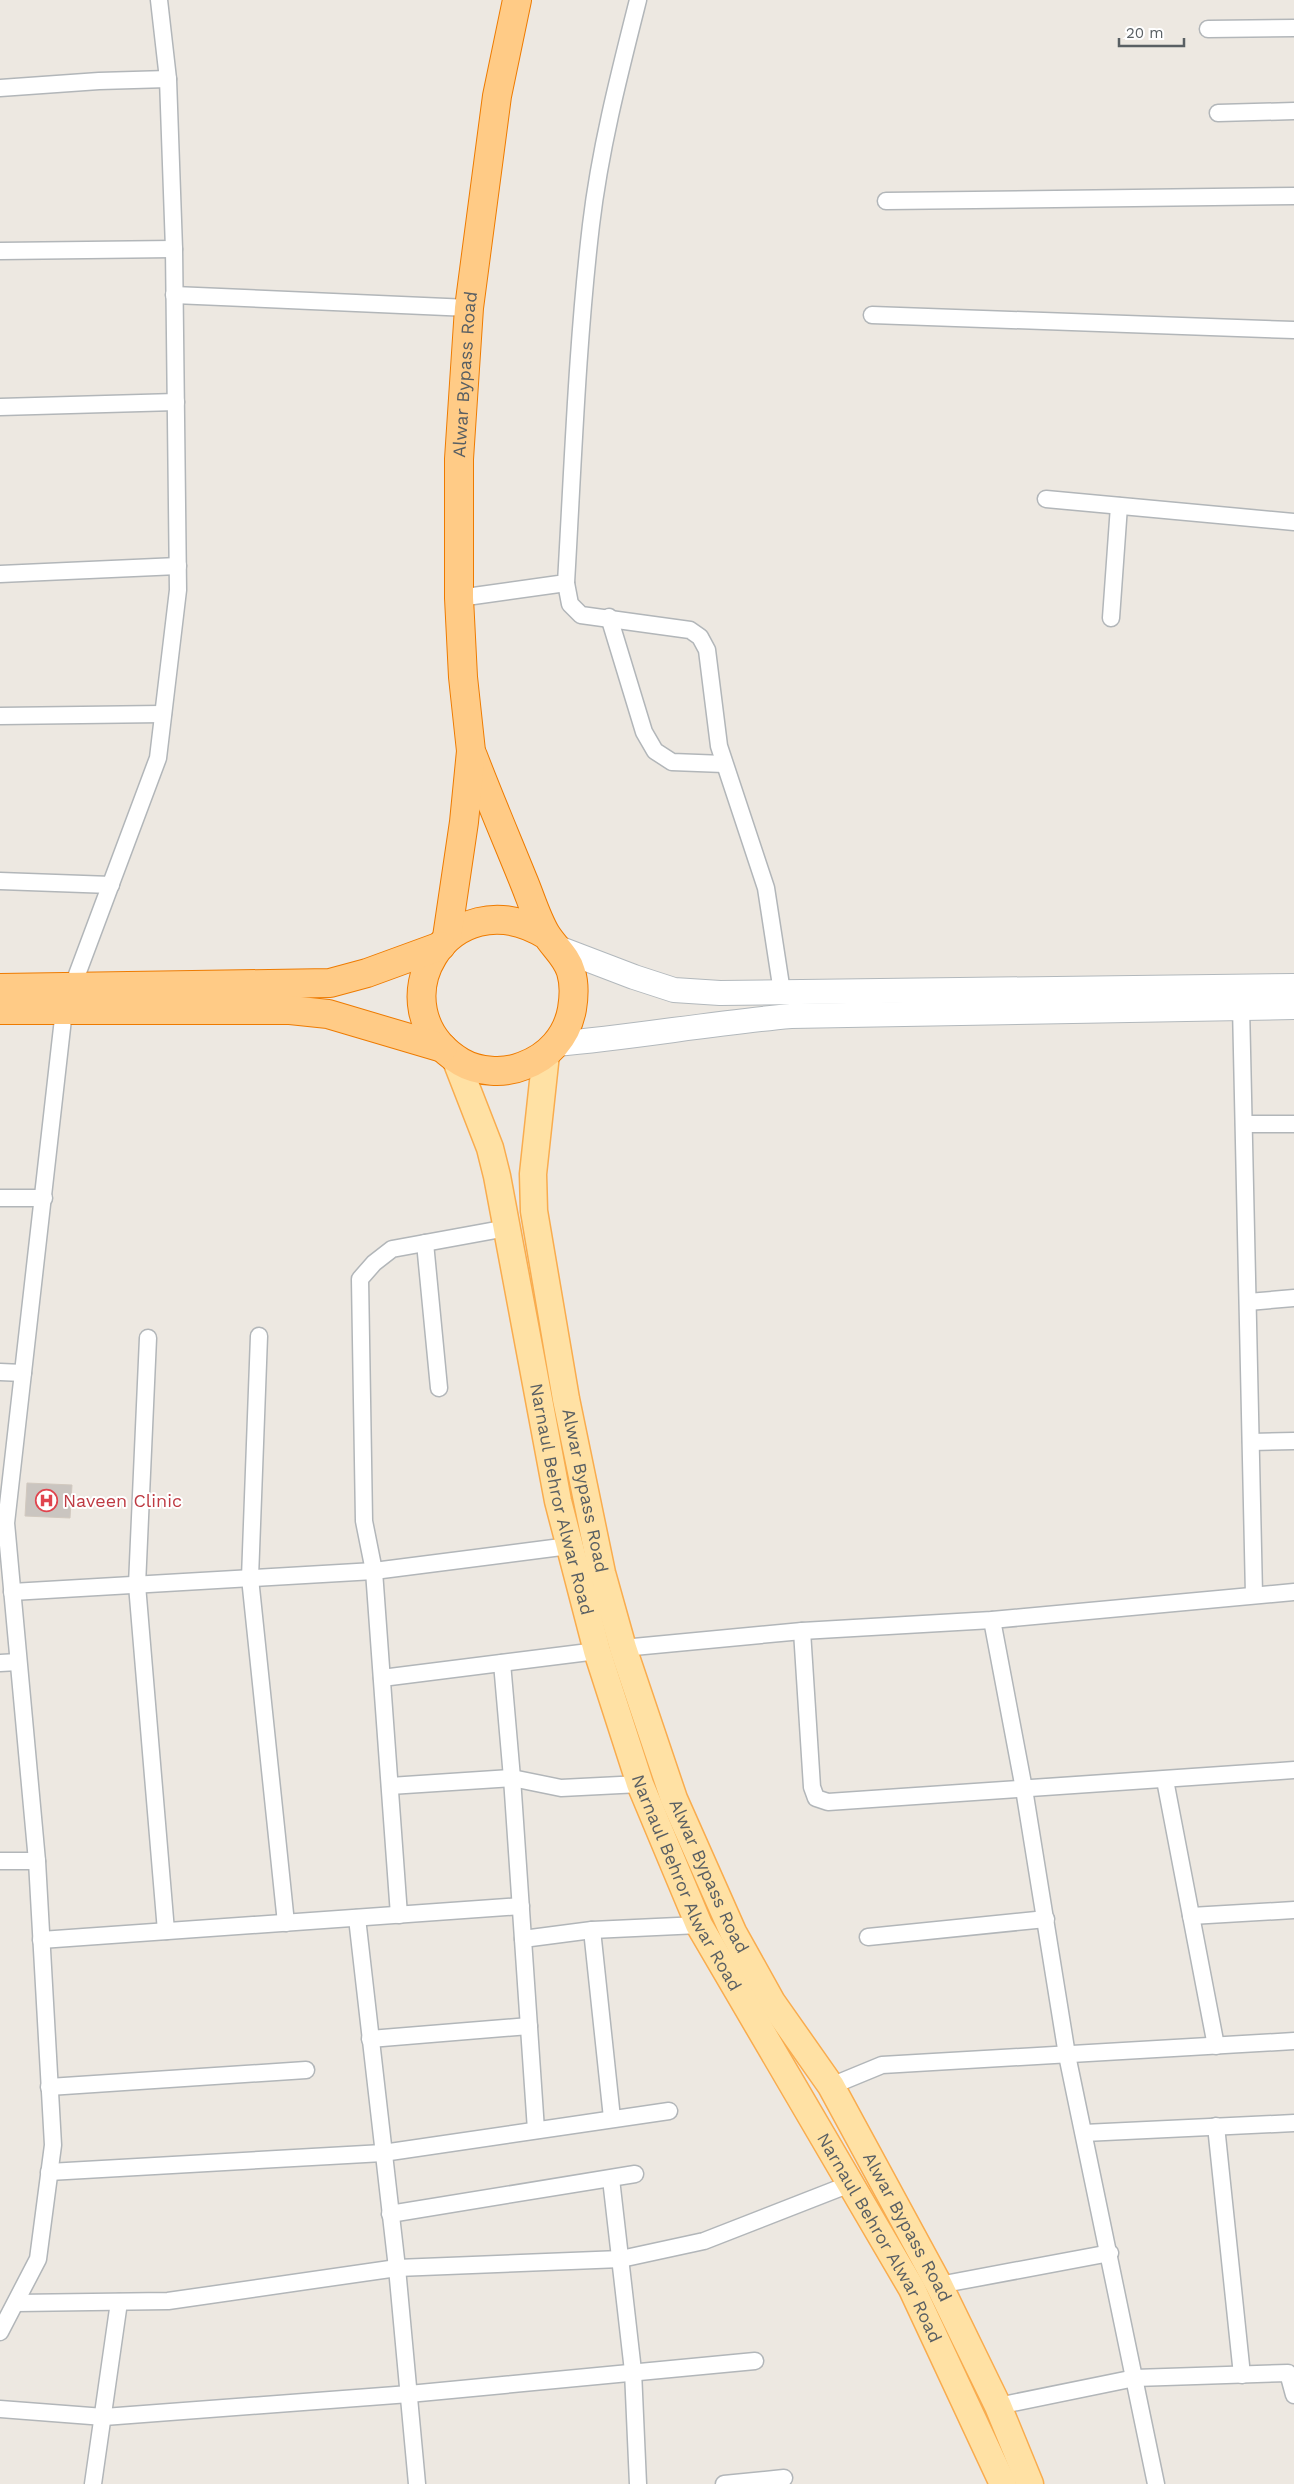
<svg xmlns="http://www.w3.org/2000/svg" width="1294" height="2484" viewBox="0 0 1294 2484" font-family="'Work Sans',sans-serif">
  <rect width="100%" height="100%" fill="#ede8e1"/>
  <!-- building -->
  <path fill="#cac5c0" stroke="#d2c9bf" d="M27,1483l45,2 -2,33 -45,-2z"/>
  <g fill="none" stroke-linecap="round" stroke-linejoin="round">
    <defs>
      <g id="street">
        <path d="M1208,29l86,-1"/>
        <path d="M0,88l99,-7 69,-2"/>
        <path d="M1218,113l76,-2"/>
        <path d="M886,201l408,-5"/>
        <path d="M0,251l174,-2"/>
        <path d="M174,295l295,13"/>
        <path d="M872,315l422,15"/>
        <path d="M0,407l176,-5"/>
        <path d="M1046,499l248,23"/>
        <path d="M0,574l178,-8"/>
        <path d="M566,583l4,21 11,11 109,15 10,7 7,13 12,96 47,142 16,104"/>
        <path d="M459,598l107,-15c7,-119 11,-239 25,-358 9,-76 28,-150 47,-225"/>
        <path d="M609,617l35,115 11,19 17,11 52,2"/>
        <path d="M1111,618l8,-112"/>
        <path d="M0,716l163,-2"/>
        <path d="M0,881l111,4"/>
        <path d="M72,988l86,-230 20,-168 -4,-341 -6,-170 -9,-79"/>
        <path d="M1241,1006l13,589"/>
        <path d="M1244,1124h50"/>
        <path d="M0,1198h44"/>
        <path d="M425,1243l14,145"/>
        <path d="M1248,1302l46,-4"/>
        <path d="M259,1336l-9,242 36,345"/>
        <path d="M148,1338l-11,247 29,346"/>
        <path d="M0,1372l23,1"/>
        <path d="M1251,1442l43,-1"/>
        <path d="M12,1592l362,-21 195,-25"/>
        <path d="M992,1620l32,169 43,266 89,429"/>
        <path d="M802,1631l10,156 4,11 12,4 466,-32"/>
        <path d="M623,1648l179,-17 190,-11 302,-28"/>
        <path d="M0,1663l18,-1"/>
        <path d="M502,1663l10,115 24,352"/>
        <path d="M382,1678l215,-27"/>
        <path d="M1165,1780l51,266"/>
        <path d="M390,1786l122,-8 49,10 79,-4"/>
        <path d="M0,1861h37"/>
        <path d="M399,1915l-25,-344 -10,-50 -4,-242 14,-16 18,-14 115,-21"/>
        <path d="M1191,1916l103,-6"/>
        <path d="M357,1918l40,350 20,216"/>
        <path d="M592,1930l20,188"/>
        <path d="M868,1937l178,-18"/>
        <path d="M523,1939l69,-9 107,-5"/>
        <path d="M41,1940l480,-34"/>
        <path d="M370,2039l159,-13"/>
        <path d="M831,2086l51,-21 412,-24"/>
        <path d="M49,2087l257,-17"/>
        <path d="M1216,2126l26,249"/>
        <path d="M1084,2133l210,-10"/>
        <path d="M49,2172l334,-19 286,-42"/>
        <path d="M611,2179l22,192 5,113"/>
        <path d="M390,2214l245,-40"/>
        <path d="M939,2285l171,-32"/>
        <path d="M16,2303l152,-2 229,-33 224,-9 83,-18 146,-57"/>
        <path d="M0,2332l38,-73 15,-114 -16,-284 -31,-338 58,-513"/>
        <path d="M998,2406l137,-28 153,-5 6,22"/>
        <path d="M0,2409l104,8 305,-23 346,-33"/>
        <path d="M93,2484l26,-182"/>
        <path d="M724,2484l60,-6"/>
      </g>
      <g id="secondary">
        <path d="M558,948l76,29 40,13 46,3 574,-7"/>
        <path d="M556,1044c79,-7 156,-21 235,-28l503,-9"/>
      </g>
      <g id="primary">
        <path id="s1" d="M546,1054l-13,120 1,37 32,188 36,174 21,75 51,151 59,133 39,70 59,84 108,199 59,121 32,78"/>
        <path id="s2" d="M455,1058l35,90 7,28 61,325 39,150 43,133 59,141 213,364 91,195"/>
      </g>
      <g id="highway">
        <path d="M473,756c16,42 34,84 51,126 7,17 13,37 22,52 8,13 21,23 25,38 4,13 3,25 1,37 -5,28 -24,48 -49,57 -19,8 -45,6 -62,-4 -89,-54 -13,-187 85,-127"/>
        <path id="s3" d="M447,937l17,-115 7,-71 -8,-74 -4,-79v-139l10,-151 28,-212 20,-96"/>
        <path d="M0,988l330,-5 37,-10 74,-27"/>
        <path d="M0,1010h290l38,4 115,34"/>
      </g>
    </defs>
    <!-- street casing -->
    <use href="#street" stroke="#b2b6b9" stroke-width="19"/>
    <!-- secondary casing -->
    <use href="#secondary" stroke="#b2b8bc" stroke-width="26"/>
    <!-- primary casing -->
    <use href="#primary" stroke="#f9ac4e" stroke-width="29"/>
    <!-- highway casing -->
    <use href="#highway" stroke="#ee7b00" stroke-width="30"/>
    <!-- street -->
    <use href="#street" stroke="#fff" stroke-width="16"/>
    <!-- secondary -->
    <use href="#secondary" stroke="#fff" stroke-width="24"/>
    <!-- primary -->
    <use href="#primary" stroke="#ffe1a4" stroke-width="26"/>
    <!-- highway -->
    <use href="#highway" stroke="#ffcb86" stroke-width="28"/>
  </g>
  <!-- icons -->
  <defs>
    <symbol id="hospital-ring" viewBox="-11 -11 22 22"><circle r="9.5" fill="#fff" stroke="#e0444e" stroke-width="1.5"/><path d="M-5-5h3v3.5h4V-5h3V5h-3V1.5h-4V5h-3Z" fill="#e0444e"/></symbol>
  </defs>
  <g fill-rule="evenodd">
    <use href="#hospital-ring" x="34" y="1488" width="25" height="25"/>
  </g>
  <g text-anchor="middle" stroke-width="4" stroke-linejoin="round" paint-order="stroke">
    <!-- street labels -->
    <g font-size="18" fill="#595f63" stroke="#fff">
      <text dy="6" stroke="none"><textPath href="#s3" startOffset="565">Alwar Bypass Road</textPath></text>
      <text dy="6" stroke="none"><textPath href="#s1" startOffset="442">Alwar Bypass Road</textPath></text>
      <text dy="6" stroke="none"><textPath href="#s2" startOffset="455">Narnaul Behror Alwar Road</textPath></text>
      <text dy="6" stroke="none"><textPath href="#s1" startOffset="848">Alwar Bypass Road</textPath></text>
      <text dy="6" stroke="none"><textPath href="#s2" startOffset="860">Narnaul Behror Alwar Road</textPath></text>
      <text dy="6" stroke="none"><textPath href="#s1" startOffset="1252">Alwar Bypass Road</textPath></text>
      <text dy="6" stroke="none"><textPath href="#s2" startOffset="1265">Narnaul Behror Alwar Road</textPath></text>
    </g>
    <!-- health labels -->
    <g font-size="18" fill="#be3a42" stroke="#fff" text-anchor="start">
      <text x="63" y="1507">Naveen Clinic</text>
    </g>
  </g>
  <!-- scale -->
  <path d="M1119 38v8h65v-8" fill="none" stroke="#595f63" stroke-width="2.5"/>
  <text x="1126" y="38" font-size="15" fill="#595f63" stroke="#ffffff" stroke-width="4" paint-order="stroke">20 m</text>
</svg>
